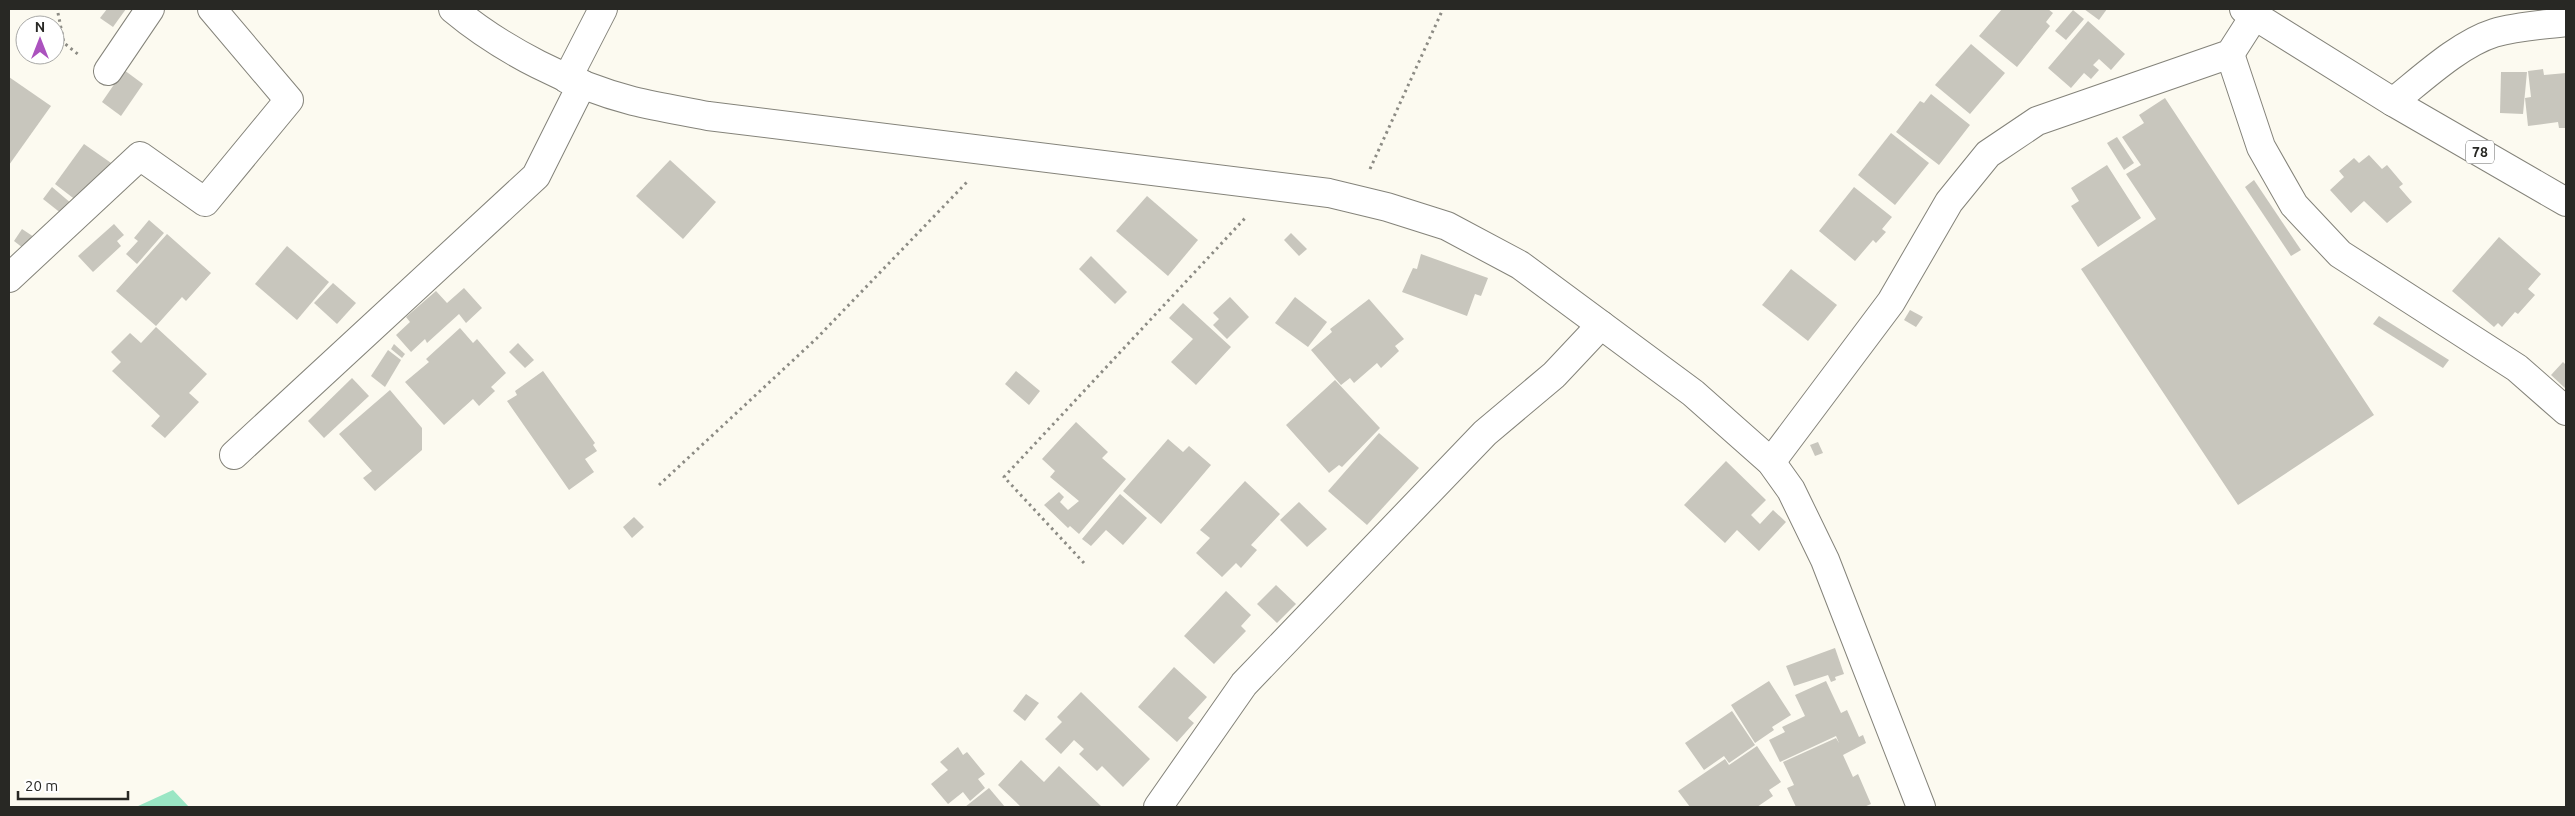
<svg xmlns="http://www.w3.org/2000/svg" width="2575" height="816" viewBox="0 0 2575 816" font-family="Ubuntu,sans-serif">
  <rect width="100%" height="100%" fill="#fcfaf0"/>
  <!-- green -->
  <path fill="#9ae6c4" d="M173,790l16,17h-53z"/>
  <!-- building -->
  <g fill="#c8c6bd">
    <path d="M107,9h19l-13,18 -13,-9z"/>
    <path d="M2002,9h46l5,4 -7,9 4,4 -33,41 -38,-31z"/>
    <path d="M2084,9h23l-8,11z"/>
    <path d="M2073,10l11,9 -18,21 -11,-9z"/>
    <path d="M2088,21l37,33 -14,16 -12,-11 -6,6 6,5 -8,9 -7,-6 -13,15 -23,-20z"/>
    <path d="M1971,44l34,29 -35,41 -35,-29z"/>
    <path d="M2543,69l1,6 22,-2v55h-7l-1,-6 -30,4 -3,-28 6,-1 -3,-26z"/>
    <path d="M124,70l19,14 -22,32 -19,-14z"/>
    <path d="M2501,72h26l-4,42 -23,-1z"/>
    <path d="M9,77l42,29 -42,59z"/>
    <path d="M1931,94l39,31 -31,40 -43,-33 24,-31 4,2z"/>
    <path d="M2165,98l209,317 -136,90 -157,-236 75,-50 -30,-45 15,-9 -19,-28 22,-14 -5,-8z"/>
    <path d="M1891,133l38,30 -34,42 -37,-30z"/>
    <path d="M2117,137l17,26 -10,7 -17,-27z"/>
    <path d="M84,144l30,21 -37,36 -22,-17z"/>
    <path d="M2369,155l13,14 5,-4 16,19 -4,3 13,15 -25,21 -23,-22 -13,12 -21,-23 14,-13 -5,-6 15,-13 5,5z"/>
    <path d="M670,160l46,42 -33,37 -47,-43z"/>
    <path d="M2107,165l34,53 -43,29 -27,-41 8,-5 -8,-13z"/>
    <path d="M2254,180l47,70 -10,6 -46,-69z"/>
    <path d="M52,187l20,17 -10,10 -19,-15z"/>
    <path d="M1854,187l38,30 -10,12 4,3 -10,11 -3,-3 -18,21 -36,-30z"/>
    <path d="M1147,196l51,44 -30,36 -52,-45z"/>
    <path d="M149,220l15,13 -27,31 -11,-10 12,-13 -4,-3z"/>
    <path d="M114,224l10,11 -7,6 4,5 -28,26 -15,-16z"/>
    <path d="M22,229l12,8 -11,11 -9,-7z"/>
    <path d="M1291,233l16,16 -8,7 -15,-16z"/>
    <path d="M167,234l44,39 -25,28 -4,-4 -26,29 -40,-35z"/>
    <path d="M2499,237l42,37 -13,15 7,6 -17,19 -3,-2 -13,15 -4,-4 -4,4 -42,-36z"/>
    <path d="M287,246l42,36 -32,38 -42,-36z"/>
    <path d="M1421,254l67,24 -7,18 -6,-2 -8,22 -65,-24 11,-24 4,1z"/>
    <path d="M1091,256l36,36 -12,12 -36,-35z"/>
    <path d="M1791,269l46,36 -29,36 -46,-36z"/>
    <path d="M333,283l23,20 -19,21 -23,-21z"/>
    <path d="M464,288l18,20 -16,15 -7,-9 -32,29 -2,-4 -14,13 -15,-17 14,-13 -4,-5 30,-26 11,12z"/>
    <path d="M1230,297l19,20 -22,22 -14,-14 6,-6 -6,-6z"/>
    <path d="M1295,297l32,25 -19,25 -33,-24z"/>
    <path d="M1369,299l35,40 -9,7 4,5 -18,17 -4,-5 -23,20 -4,-5 -9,7 -30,-35 21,-18 -2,-3z"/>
    <path d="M1183,303l48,44 -35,38 -25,-23 22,-23 -24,-21z"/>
    <path d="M1910,310l13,7 -7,10 -12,-7z"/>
    <path d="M2379,316l70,44 -6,8 -70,-44z"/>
    <path d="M156,327l51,47 -18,19 10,9 -34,36 -14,-12 9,-10 -48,-45 9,-9 -10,-10 19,-19 11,10z"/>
    <path d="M460,328l13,15 4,-4 29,34 -15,14 4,4 -16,15 -6,-7 -29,26 -39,-43 24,-20 -3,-3z"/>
    <path d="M518,343l16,17 -9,8 -16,-16z"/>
    <path d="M394,344l11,10 -3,4 -11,-9z"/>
    <path d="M388,350l13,10 -16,27 -14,-11z"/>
    <path d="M2563,362l3,3v24l-15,-14z"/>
    <path d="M543,371l52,72 -2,2 4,6 -12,8 9,13 -25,18 -62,-89 10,-6 -2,-4z"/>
    <path d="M1016,371l24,20 -11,14 -24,-21z"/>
    <path d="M352,378l17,18 -45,42 -16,-17z"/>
    <path d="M1335,380l45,48 -38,39 -3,-2 -10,8 -43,-48z"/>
    <path d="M390,390l32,38v22l-47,41 -12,-13 9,-7 -33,-37z"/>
    <path d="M1076,422l32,30 -6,6 24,21 -47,55 -9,-8 -2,2 -24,-23 15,-13 5,5 -4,5 8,8 11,-9 -29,-24 5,-6 -13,-12z"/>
    <path d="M1379,433l40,35 -52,57 -39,-34z"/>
    <path d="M1168,439l15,13 6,-6 22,19 -50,59 -38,-33z"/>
    <path d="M1818,442l5,11 -8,3 -5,-11z"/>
    <path d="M1726,461l40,39 -15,15 9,9 13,-14 13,12 -27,29 -22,-21 -12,13 -41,-38z"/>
    <path d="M1245,481l35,33 -29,31 6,5 -16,18 -5,-5 -14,14 -26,-24 14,-15 -10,-8z"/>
    <path d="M1120,494l27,24 -24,27 -17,-15 -15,16 -9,-7z"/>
    <path d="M1299,502l28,27 -20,18 -27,-27z"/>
    <path d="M634,517l10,10 -12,11 -9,-11z"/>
    <path d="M1276,585l20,19 -19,19 -20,-19z"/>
    <path d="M1226,591l25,24 -10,11 5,5 -32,33 -30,-28z"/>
    <path d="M1835,648l9,26 -9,3 1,3 -5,2 -3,-7 -34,11 -8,-20z"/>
    <path d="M1174,667l33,30 -19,21 6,5 -17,19 -39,-35z"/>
    <path d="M1769,681l22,34 -19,12 2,3 -19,13 -24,-38z"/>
    <path d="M1826,681l15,32 6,-3 12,27 4,-2 3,8 -23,12 10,22 5,-3 13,30 -7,3h-68l-9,-19 7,-3 -11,-23 53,-24 3,5 -3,-7 -56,26 -11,-22 16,-8 -3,-5 23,-11 -10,-21z"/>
    <path d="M1081,692l69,67 -27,28 -21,-21 -5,5 -18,-17 5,-5 -10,-9 -13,14 -16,-15 17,-17 -5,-5z"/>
    <path d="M1026,694l13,9 -14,18 -12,-10z"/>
    <path d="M1732,711l23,34 -26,18 -5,-7 -20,14 -19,-27z"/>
    <path d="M1757,746l24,36 -12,8 4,6 -16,11h-67l-12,-16 47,-32 4,6z"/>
    <path d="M958,747l5,8 4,-3 18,22 -7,5 7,9 -15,13 -7,-9 -15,12 -17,-20 17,-14 -8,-8z"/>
    <path d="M1021,760l23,22 15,-16 43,41h-84l2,-1 -22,-21z"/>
    <path d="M989,788l16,19h-40z"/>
  </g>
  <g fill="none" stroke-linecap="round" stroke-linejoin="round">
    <defs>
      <g id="minor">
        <path d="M453,9c49,41 118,76 180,92 25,6 50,10 75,15l621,77 58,14 60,19 73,39 173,128 78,69 20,28 34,70 96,247"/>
        <path d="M2230,54l31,93 33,58 46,49 177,114 49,43"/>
        <path d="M108,71l42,-62"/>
        <path d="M567,79l36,-70"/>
        <path d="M2393,102c29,-23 66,-58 101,-69 24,-7 48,-8 72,-11"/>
        <path d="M9,278l131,-122 65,46 84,-102 -77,-91"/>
        <path d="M234,455l302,-279 46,-92"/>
        <path d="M1771,462l120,-160 58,-100 39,-48 49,-33 193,-67 25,-39"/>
        <path d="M1158,807l86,-123 241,-251 69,-58 47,-50"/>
      </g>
      <path id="major" d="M2244,9l149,93 173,100"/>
    </defs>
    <!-- minor casing -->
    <use href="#minor" stroke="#84837a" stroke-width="30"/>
    <!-- major casing -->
    <use href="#major" stroke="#84837a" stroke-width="30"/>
    <!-- path -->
    <g stroke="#8c8b84" stroke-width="3" stroke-dasharray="2.5 4" stroke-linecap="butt">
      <path d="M58,13l6,30 15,12"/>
      <path d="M1370,169l73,-160"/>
      <path d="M659,485l158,-147 150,-156"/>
      <path d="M1084,563l-80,-86 243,-261"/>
    </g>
    <!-- minor -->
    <use href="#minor" stroke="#fff" stroke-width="28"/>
    <!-- major -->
    <use href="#major" stroke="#fff" stroke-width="28"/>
  </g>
  <g text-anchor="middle" stroke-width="4" stroke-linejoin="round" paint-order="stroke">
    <!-- shield labels -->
    <rect fill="#fff" stroke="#686866" stroke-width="1" x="2466" y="140.5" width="28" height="23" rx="4"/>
    <g font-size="14" font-weight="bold" fill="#282824">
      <text x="2480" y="157">78</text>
    </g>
  </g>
  <!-- border -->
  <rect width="2575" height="816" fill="none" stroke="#282824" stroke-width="20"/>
  <!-- north arrow -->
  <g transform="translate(40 40)"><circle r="24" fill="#ffffff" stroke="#a9a9a7"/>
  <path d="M0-4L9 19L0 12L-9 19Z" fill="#ab52be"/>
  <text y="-8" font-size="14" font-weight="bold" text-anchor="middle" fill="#282824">N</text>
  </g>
  <!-- scale -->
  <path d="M18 791v8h110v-8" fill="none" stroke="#282824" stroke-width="2.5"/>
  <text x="25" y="791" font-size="15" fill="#282824" stroke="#ffffff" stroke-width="4" paint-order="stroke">20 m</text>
</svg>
